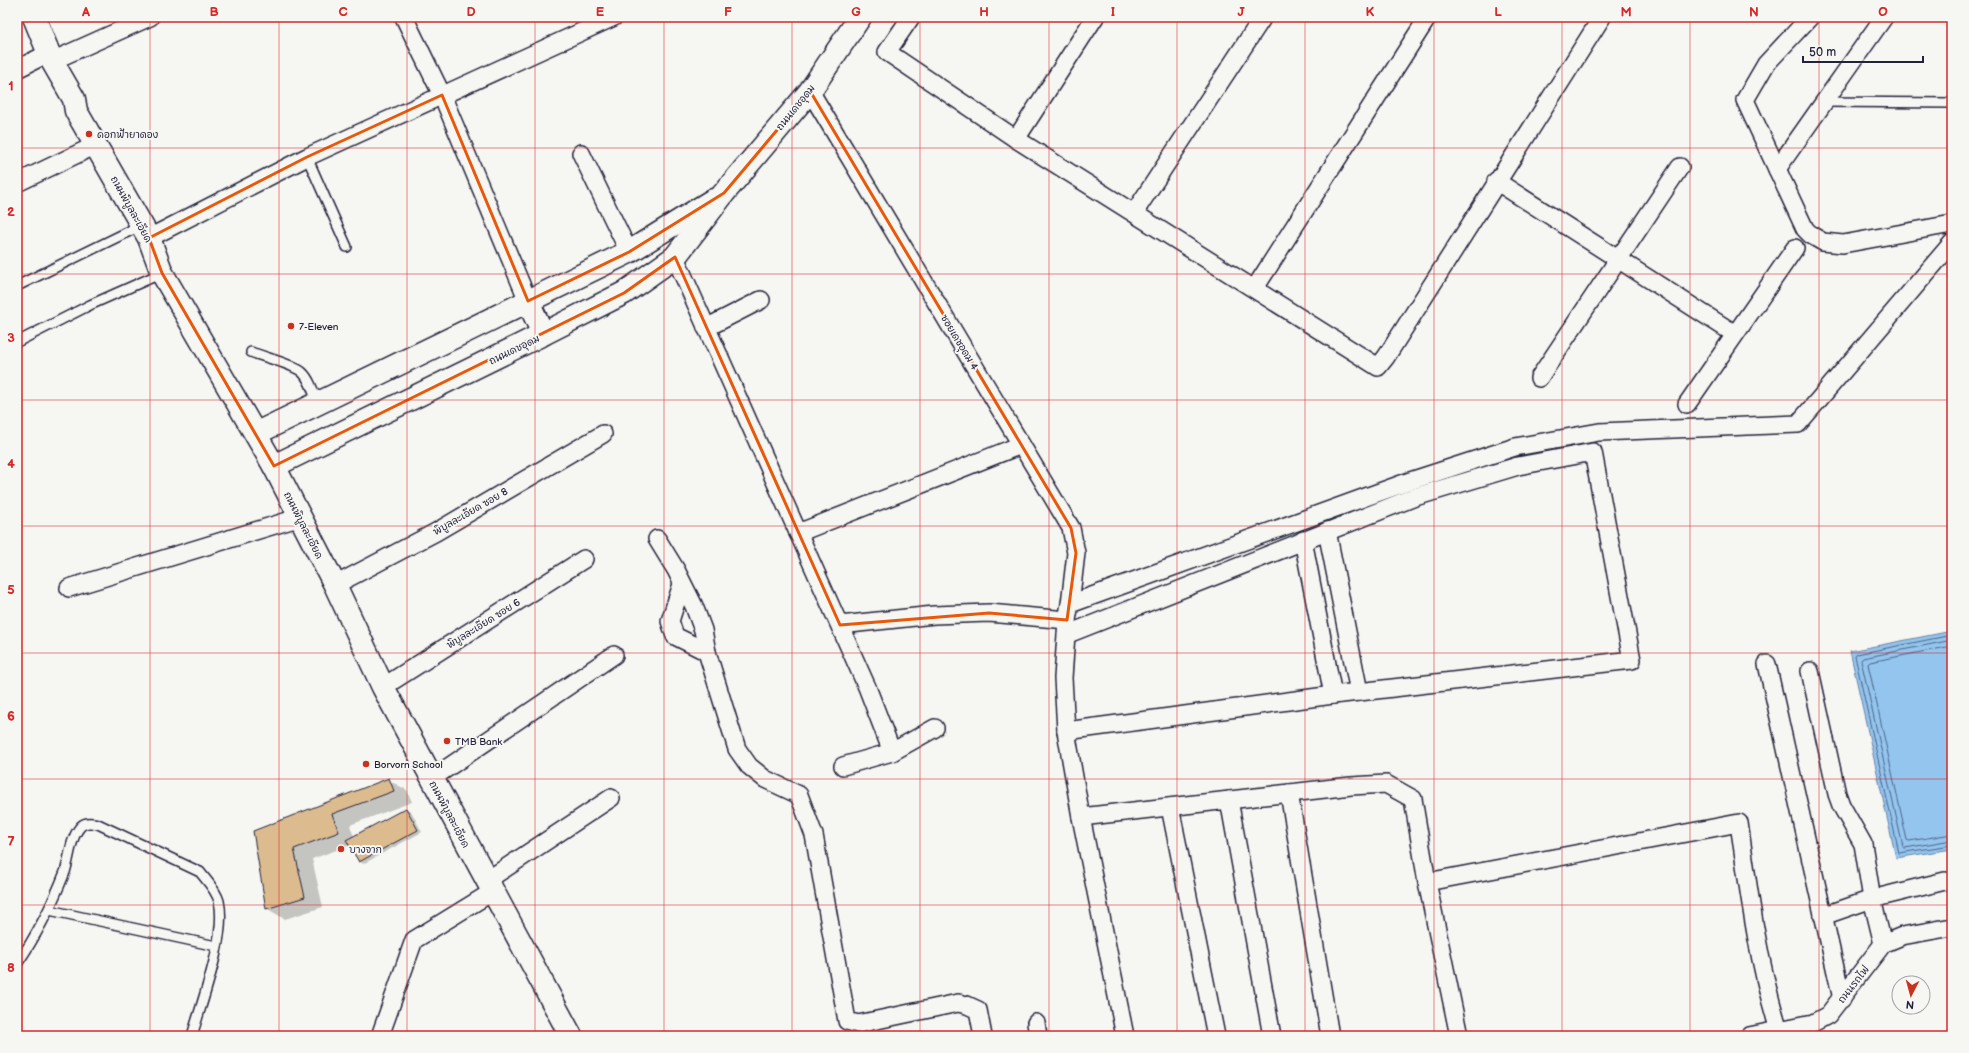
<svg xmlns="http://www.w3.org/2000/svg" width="1969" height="1053" viewBox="0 0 1969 1053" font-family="'Balsamiq Sans','Playpen Sans Thai',sans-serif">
  <rect width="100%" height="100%" fill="#f6f6f2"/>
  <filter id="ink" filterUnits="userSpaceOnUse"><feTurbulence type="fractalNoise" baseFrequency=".025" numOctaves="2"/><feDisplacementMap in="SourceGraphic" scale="8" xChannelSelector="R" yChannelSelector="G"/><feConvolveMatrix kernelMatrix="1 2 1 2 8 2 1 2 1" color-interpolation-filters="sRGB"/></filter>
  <g filter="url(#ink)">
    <!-- water -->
    <path fill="#93c5ef" stroke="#6684a7" d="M1952,631v218l-56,9 -46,-207z"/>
    <!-- shadow -->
    <path fill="#0003" d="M388,780l19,10 5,12 -62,23 4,12 52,-28 5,2 11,21 -59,32 -4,-3 -9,-16 -38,14 11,48 -38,12 -19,-11 -12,-76z"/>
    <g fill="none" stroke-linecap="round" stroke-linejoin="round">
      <!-- shore -->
      <g stroke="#4f6383" stroke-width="1">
        <path d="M1952,635l-95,19 -2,2 44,197 53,-8"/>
        <path d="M1952,640l-89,18 -2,2 42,187 2,1 47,-8"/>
        <path d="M1952,646l-82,16 -2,2 39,176 2,1 43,-7"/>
      </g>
    </g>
    <!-- building -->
    <g fill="#dcbc8f" stroke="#22223b">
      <path d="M389,778l5,13 -62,23 7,18 -45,17 11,48 -39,12 -13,-78z"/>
      <path d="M406,808l12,22 -59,32 -13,-22z"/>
    </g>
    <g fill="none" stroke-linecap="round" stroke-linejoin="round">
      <defs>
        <g id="service">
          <path d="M1824,102l128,1"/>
          <path d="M307,157l40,90"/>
          <path d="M17,286l125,-61"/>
          <path d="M17,342l73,-37 72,-32"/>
          <path d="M251,352c12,5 42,12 51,20 8,7 12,21 15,31"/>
          <path d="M49,910l167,36"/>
          <path d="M17,964c20,-29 35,-59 48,-92 5,-15 5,-34 16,-46 5,-5 12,-3 17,-2l102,48c7,9 16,18 19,29 8,34 -17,100 -27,135"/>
        </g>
        <g id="minor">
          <path d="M404,17l38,78 86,206"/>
          <path d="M911,17l-24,35 129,87 362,228 8,-10 216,-340"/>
          <path d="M1810,17l-44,47 -21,36 60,129 6,6 12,7 20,2 109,-20"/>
          <path d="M52,61l98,-44"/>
          <path d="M17,69l32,-16"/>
          <path d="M810,91l261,437 5,25 -6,51"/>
          <path d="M1016,139l79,-122"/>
          <path d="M581,153l48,99"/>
          <path d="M1777,169l107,-152"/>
          <path d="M1496,181l239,153"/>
          <path d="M17,183l79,-38"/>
          <path d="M1134,213l129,-196"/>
          <path d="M149,238l158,-81 307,-140"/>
          <path d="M675,257l192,430 25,65"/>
          <path d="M1255,288l173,-271"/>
          <path d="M706,328l55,-28"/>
          <path d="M1539,378l141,-211"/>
          <path d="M1687,404l108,-156"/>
          <path d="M1327,531l32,161"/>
          <path d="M798,533l223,-88"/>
          <path d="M657,539l19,31 18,36 9,24 4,22 30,97 12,17 16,13 34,16 15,40 33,186 11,3 100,-21 9,2 11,5 5,26"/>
          <path d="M1303,540l30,155"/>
          <path d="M682,584l-12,37 5,15 32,16"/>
          <path d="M335,585l101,-53 167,-98"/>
          <path d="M69,588l232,-71"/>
          <path d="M840,625l94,-10 55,-2 78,7"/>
          <path d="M1767,664l75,335"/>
          <path d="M1810,671l27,123 4,11 22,39 9,55 11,45"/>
          <path d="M383,687l201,-128"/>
          <path d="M1066,731l267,-36 299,-35 -39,-208 -75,14 -103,31 -347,137"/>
          <path d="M843,766l49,-14 43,-24"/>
          <path d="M431,779l183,-124"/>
          <path d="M1289,793l41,243"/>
          <path d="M1229,800l43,236"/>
          <path d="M1170,807l46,229"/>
          <path d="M1081,817l270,-31 35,-2 27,15 14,83 32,154"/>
          <path d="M486,881l125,-83"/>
          <path d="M1427,882l312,-59c10,70 19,140 40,207"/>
          <path d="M1823,916l49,-17 73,-18"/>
          <path d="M1036,1023l2,13"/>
          <path d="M380,1036l34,-96 78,-48"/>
          <path d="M1125,1036l-44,-219 -15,-86 -3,-53 4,-58 3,-16 340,-123 105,-34 84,-15 199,-8 154,-181"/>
          <path d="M1749,1036l64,-13 15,-8 55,-71 19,-8 50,-9"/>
        </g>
        <g id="secondary">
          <path d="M34,17l18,44 22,38 2,12 73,127 13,35 112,193 61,119 48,102 188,349"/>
          <path d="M528,301l15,33"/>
          <path d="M257,433l372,-181 84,-52"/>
          <path d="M274,466l269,-132 81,-41 51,-36 49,-64 86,-102 50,-74"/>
        </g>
      </defs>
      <!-- service casing -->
      <use href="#service" stroke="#22223b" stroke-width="12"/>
      <!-- minor casing -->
      <use href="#minor" stroke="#22223b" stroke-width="20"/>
      <!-- secondary casing -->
      <use href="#secondary" stroke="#22223b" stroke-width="25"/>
      <!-- service -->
      <use href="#service" stroke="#f6f6f2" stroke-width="9"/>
      <!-- minor -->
      <use href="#minor" stroke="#f6f6f2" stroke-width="17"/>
      <!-- secondary -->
      <use href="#secondary" stroke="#f6f6f2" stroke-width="22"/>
    </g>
  </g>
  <!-- marked area -->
  <path fill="none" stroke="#e8590c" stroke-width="3" stroke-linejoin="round" d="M810,91l261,437 5,25 -9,67 -78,-7 -149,12 -165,-368 -51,36 -350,173 -112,-193 -13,-35 158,-81 135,-62 86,206 101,-49 95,-59z"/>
  <!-- grid -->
  <path fill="none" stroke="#d62828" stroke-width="1" stroke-opacity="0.55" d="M150,17v1019M279,17v1019M407,17v1019M535,17v1019M664,17v1019M792,17v1019M920,17v1019M1049,17v1019M1177,17v1019M1305,17v1019M1434,17v1019M1562,17v1019M1690,17v1019M1819,17v1019M17,148h1935M17,274h1935M17,400h1935M17,526h1935M17,653h1935M17,779h1935M17,905h1935"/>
  <!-- markers -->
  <g fill="#c8321e" stroke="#f6f6f2" stroke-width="1.5">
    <circle cx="89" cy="134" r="4"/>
    <circle cx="291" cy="326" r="4"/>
    <circle cx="447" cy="741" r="4"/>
    <circle cx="366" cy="764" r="4"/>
    <circle cx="341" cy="849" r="4"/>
  </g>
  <g text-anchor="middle" stroke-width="4" stroke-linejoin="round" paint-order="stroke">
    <!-- street labels -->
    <g font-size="10" fill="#22223b" stroke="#f6f6f2">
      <text transform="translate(795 107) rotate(-51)" y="4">ถนนเดชอุดม</text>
      <text transform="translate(132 209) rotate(61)" y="4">ถนนพิบูลละเอียด</text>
      <text transform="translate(960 342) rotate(59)" y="4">ซอยเดชอุดม 4</text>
      <text transform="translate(514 349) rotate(-26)" y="4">ถนนเดชอุดม</text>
      <text transform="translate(470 511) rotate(-30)" y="4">พิบูลละเอียด ซอย 8</text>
      <text transform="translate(304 525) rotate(63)" y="4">ถนนพิบูลละเอียด</text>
      <text transform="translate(483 623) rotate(-32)" y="4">พิบูลละเอียด ซอย 6</text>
      <text transform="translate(450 814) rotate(62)" y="4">ถนนพิบูลละเอียด</text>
      <text transform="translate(1853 984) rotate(-52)" y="4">ถนนรถไฟ</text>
    </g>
    <!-- poi labels -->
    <g font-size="10" fill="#22223b" stroke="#f6f6f2" text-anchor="start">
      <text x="97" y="138">ดอกฟ้ายาดอง</text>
      <text x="299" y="330">7-Eleven</text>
      <text x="455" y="745">TMB Bank</text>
      <text x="374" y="768">Borvorn School</text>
      <text x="349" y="853">บางจาก</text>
    </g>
  </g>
  <!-- margin -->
  <rect width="1969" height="1053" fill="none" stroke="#f6f6f2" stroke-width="44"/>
  <!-- north arrow -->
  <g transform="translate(1911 995) rotate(186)"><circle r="19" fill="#f6f6f2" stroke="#a1a1a9"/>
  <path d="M0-3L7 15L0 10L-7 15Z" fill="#c8321e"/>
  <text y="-6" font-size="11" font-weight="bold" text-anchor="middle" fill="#22223b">N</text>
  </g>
  <!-- scale -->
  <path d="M1803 56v6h120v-6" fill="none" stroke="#22223b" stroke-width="2"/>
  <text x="1809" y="56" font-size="12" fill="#22223b" stroke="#f6f6f2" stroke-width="3" paint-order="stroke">50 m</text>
  <rect x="22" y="22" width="1925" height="1009" fill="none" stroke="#d62828" stroke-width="1.5"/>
  <g font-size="13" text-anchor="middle" font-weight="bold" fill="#d62828">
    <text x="86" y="16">A</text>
    <text x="214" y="16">B</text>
    <text x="343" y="16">C</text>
    <text x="471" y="16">D</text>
    <text x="600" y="16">E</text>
    <text x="728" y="16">F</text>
    <text x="856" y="16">G</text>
    <text x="984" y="16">H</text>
    <text x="1113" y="16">I</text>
    <text x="1241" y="16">J</text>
    <text x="1370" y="16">K</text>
    <text x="1498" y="16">L</text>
    <text x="1626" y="16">M</text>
    <text x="1754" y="16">N</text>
    <text x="1883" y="16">O</text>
    <text x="11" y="90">1</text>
    <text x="11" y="216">2</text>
    <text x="11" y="342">3</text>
    <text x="11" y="468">4</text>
    <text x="11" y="594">5</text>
    <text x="11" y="720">6</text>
    <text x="11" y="846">7</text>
    <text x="11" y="972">8</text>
  </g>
</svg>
